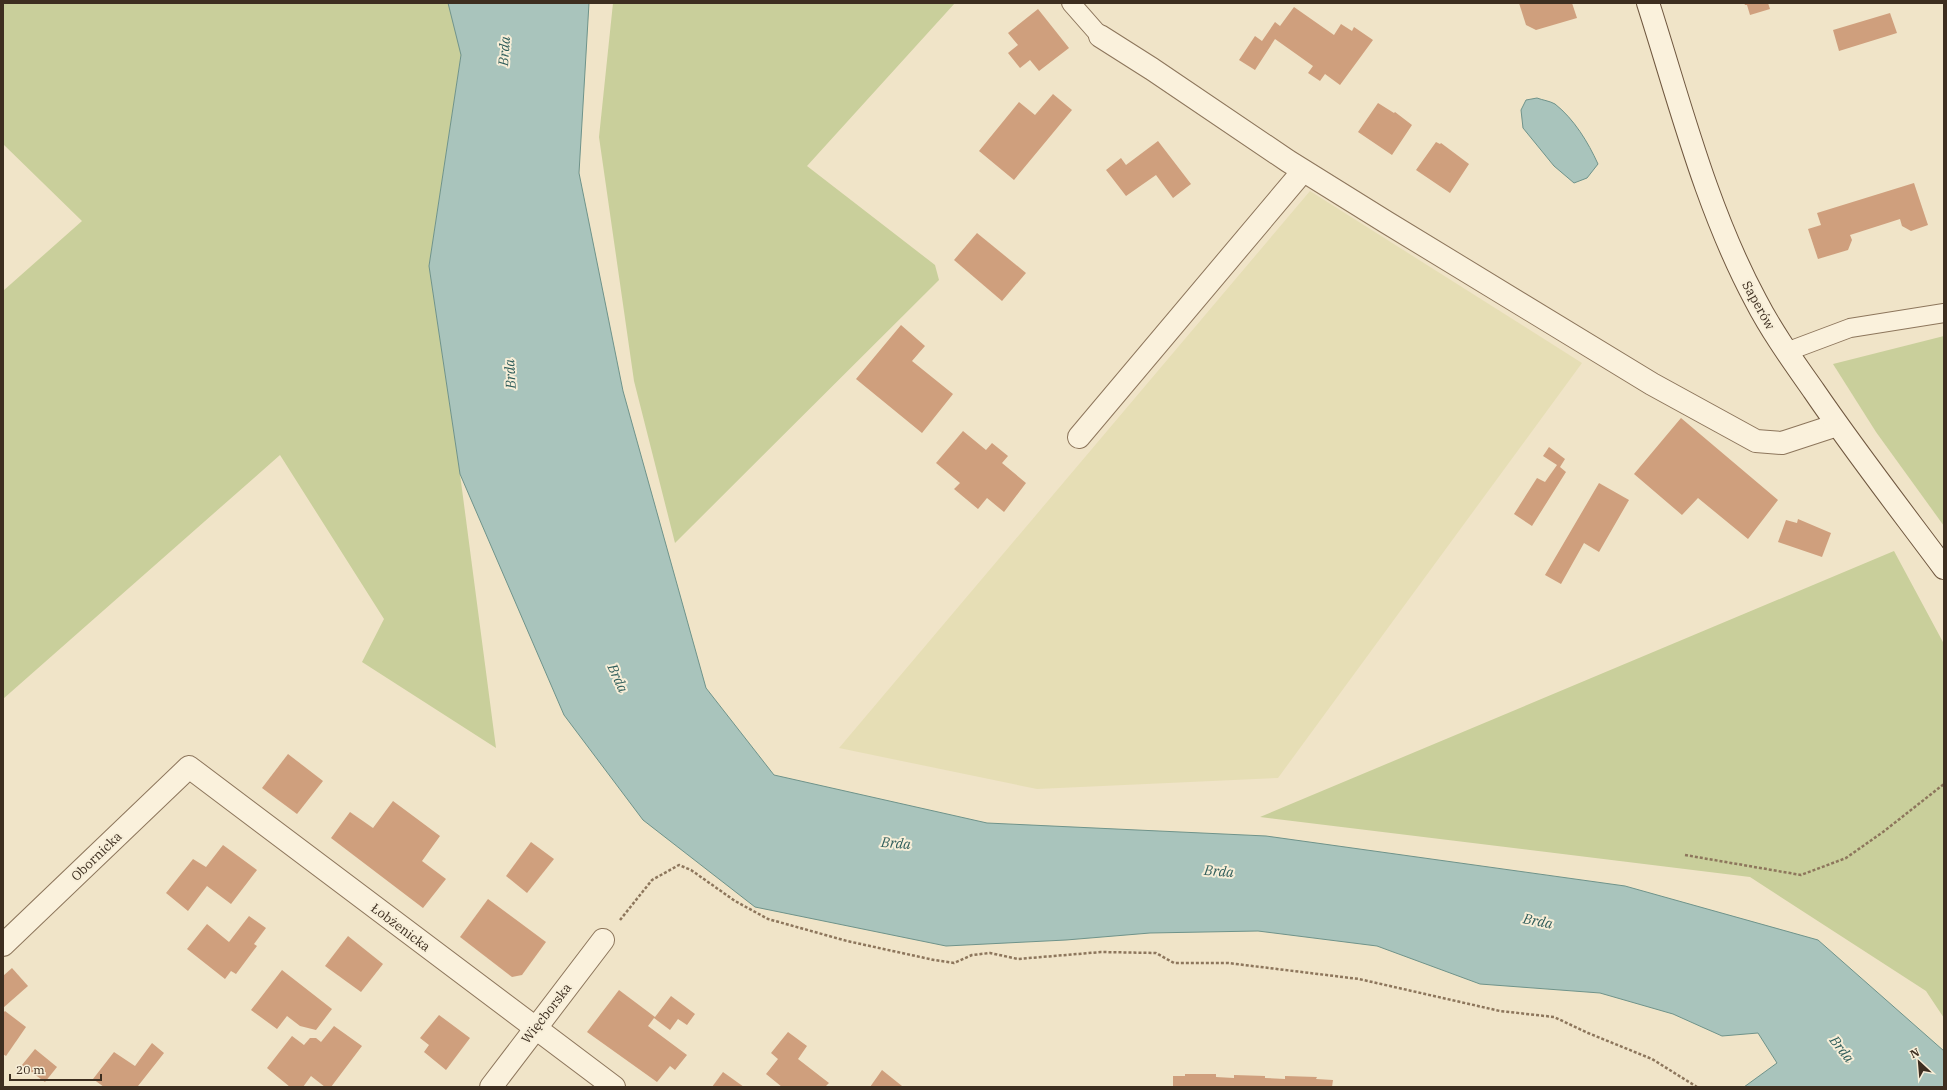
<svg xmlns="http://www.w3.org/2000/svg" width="1947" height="1090" viewBox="0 0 1947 1090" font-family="'IBM Plex Serif',serif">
  <rect width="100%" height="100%" fill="#f0e4c8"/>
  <!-- farmland -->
  <path fill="#e6deb5" d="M1310,191l272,172 -304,415 -241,11 -198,-41z"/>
  <!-- green -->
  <g fill="#c9cf9b">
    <path d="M3,3h445l13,52 -32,211 31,208 36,274 -134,-86 22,-43 -104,-164 -277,244v-408l79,-70 -79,-77z"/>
    <path d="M613,3h342l-148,163 128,99 4,15 -264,263 -41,-162 -35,-244z"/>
    <path d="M1944,336v190l-68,-94 -43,-68z"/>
    <path d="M1894,551l50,93v374l-18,-27 -176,-114 -490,-60z"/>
  </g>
  <!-- water -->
  <g fill="#a9c4bc" stroke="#6f938a">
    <path d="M448,3h141l-10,170 44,218 83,297 68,87 213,48 279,13 359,50 193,54 126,111v36h-200l33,-24 -19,-30 -36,3 -49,-22 -73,-21 -120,-9 -103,-38 -119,-15 -108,2 -84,7 -120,6 -191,-39 -112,-87 -79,-105 -104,-241 -31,-208 32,-211z"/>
    <path d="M1537,98c5,2 13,3 18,6 19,15 33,38 43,60l-11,14 -13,5 -20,-17 -31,-38 -2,-18 5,-10z"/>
  </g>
  <!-- building -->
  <g fill="#cf9f7d">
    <path d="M1519,3h53l5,15 -41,12 -10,-5z"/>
    <path d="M1744,3h24l2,6 -20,6 -3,-10h-2z"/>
    <path d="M1294,7l40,28 7,-11 11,7 2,-4 19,13 -33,45 -15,-11 -5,7 -12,-8 5,-7 -38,-27 -20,31 -16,-10 16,-24 7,5 13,-19 5,4z"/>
    <path d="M1038,9l31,39 -30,23 -9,-11 -10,8 -12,-15 10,-8 -10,-12z"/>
    <path d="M1890,13l7,20 -58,18 -6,-21z"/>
    <path d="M1053,94l19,16 -58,70 -35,-29 40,-49 16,13z"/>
    <path d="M1378,103l16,10 1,-1 17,13 -20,30 -34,-23z"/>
    <path d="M1158,141l33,43 -18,14 -17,-23 -30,21 -20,-26 15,-12 5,7z"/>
    <path d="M1436,142l4,2 1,-1 28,21 -19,29 -34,-23z"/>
    <path d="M1914,183l14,42 -17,6 -9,-5 -2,-7 -50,16 2,5 -4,10 -30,9 -10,-30 13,-4 -4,-12z"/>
    <path d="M977,233l49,40 -24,28 -48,-41z"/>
    <path d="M901,325l24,21 -13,15 41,33 -31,39 -66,-54z"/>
    <path d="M1681,418l97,82 -30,39 -50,-41 -16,17 -48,-41z"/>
    <path d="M963,431l23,19 6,-7 16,13 -6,7 24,20 -22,29 -17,-14 -9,11 -24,-20 6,-6 -24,-20z"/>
    <path d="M1549,447l16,12 -5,8 6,5 -34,54 -18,-12 23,-36 8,4 12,-17 -14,-9z"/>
    <path d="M1599,483l30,17 -30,52 -15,-9 -23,41 -16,-9z"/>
    <path d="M1798,519l33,14 -9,24 -44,-15 8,-22 11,3z"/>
    <path d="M288,754l35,27 -26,33 -35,-26z"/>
    <path d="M393,801l47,35 -18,25 24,18 -23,29 -92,-70 19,-26 23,16z"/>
    <path d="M531,842l23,17 -27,34 -21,-17z"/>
    <path d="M223,845l34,25 -26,34 -24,-18 -19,25 -22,-18 27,-34 13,8z"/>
    <path d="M488,899l58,43 -24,33 -10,2 -52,-40z"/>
    <path d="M249,916l17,12 -12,16 3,2 -21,28 -5,-3 -6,8 -38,-30 20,-25 22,18z"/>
    <path d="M348,936l35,28 -22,28 -36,-26z"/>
    <path d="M12,968l16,18 -25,22v-32z"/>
    <path d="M282,970l50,39 -16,21 -16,-4 -13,-10 -10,13 -26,-19z"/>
    <path d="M619,990l36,27 16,-21 24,18 -8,11 -9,-6 -8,11 -16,-12 -6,8 39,29 -12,15 -5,-4 -13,16 -70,-50z"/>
    <path d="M5,1011l21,16 -20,29 -3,-2v-41z"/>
    <path d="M439,1015l31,23 -24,32 -22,-18 5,-7 -9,-7z"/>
    <path d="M334,1026l28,20 -31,41h-6l-14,-11 -8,11h-13l-23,-19 25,-32 12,9 6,-7h6l5,4z"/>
    <path d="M788,1032l19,14 -9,13 31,24 -4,4h-43l-16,-13 12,-15 -7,-6z"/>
    <path d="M152,1043l12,10 -26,33 2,1h-36l-11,-8 21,-27 21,14z"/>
    <path d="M35,1049l22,18 -12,15 -23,-17z"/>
    <path d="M882,1070l20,16 2,1h-34z"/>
    <path d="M723,1072l21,15h-32z"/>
    <path d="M1185,1074h31v3l18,1v-3l31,1v2l20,1v-3l32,1 -1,2 17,1 -1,7h-159v-11h12z"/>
  </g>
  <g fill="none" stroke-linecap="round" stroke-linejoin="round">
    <defs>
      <g id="lane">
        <path d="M1071,3l29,33"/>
        <path d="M1786,352l64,-24 94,-15"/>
      </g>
      <g id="street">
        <path d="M1100,36l52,33 136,92 98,61 266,162 104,57 26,2 55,-18"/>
        <path d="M1079,437l224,-266"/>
        <path d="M3,945l186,-178 425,320"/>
        <path d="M491,1087l112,-147"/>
      </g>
      <path id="secondary" d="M1648,3c32,100 58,205 108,298 16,31 37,60 58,90 41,60 86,118 130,177"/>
    </defs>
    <!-- lane casing -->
    <use href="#lane" stroke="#8d765c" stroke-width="20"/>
    <!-- street casing -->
    <use href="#street" stroke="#8d765c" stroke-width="24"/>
    <!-- secondary casing -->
    <use href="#secondary" stroke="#6f573f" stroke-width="24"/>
    <!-- path -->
    <g stroke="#8d765c" stroke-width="2.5" stroke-dasharray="3 2" stroke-linecap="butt">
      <path d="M1685,855l116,20 45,-17 37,-26 61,-48"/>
      <path d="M620,920l32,-40 27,-15 12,5 44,31 33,18 79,22 87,19 20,3 18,-8 18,-2 28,6 83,-7 55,1 18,10h54l131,16 141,32 54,6 34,16 64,26 45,28"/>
    </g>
    <!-- lane -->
    <use href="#lane" stroke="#faf1dc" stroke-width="18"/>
    <!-- street -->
    <use href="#street" stroke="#faf1dc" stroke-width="22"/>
    <!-- secondary -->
    <use href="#secondary" stroke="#faf1dc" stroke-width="22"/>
  </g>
  <g text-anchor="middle" stroke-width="4" stroke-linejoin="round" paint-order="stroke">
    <!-- street labels -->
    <g font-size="13" fill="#3d2e20" stroke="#f7eed8">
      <text transform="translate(1759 305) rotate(61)" y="5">Saperów</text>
      <text transform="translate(96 856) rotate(-44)" y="5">Obornicka</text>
      <text transform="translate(401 927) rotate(37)" y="5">Łobżenicka</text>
      <text transform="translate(546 1013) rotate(-52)" y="5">Więcborska</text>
    </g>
    <!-- water labels -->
    <g font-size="14" font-style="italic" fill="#2f5d5a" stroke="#f7eed8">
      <text transform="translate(504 51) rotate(-86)" y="5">Brda</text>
      <text transform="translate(510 374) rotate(-93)" y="5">Brda</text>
      <text transform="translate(618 678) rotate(65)" y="5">Brda</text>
      <text transform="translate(896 843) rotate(5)" y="5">Brda</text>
      <text transform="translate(1219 871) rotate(5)" y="5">Brda</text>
      <text transform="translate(1538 921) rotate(11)" y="5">Brda</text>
      <text transform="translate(1842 1049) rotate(52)" y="5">Brda</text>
    </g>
  </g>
  <!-- border -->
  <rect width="1947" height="1090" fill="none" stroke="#3d2e20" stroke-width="8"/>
  <!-- north arrow -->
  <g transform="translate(1919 1062) rotate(334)" stroke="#f7eed8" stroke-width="3" paint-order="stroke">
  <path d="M0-3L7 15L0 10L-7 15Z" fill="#3d2e20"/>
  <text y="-6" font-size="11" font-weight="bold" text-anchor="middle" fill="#3d2e20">N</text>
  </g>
  <!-- scale -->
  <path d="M10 1074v6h91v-6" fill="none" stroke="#3d2e20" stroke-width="2"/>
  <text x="16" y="1074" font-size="12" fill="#3d2e20" stroke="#f7eed8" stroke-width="3" paint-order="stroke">20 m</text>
</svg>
